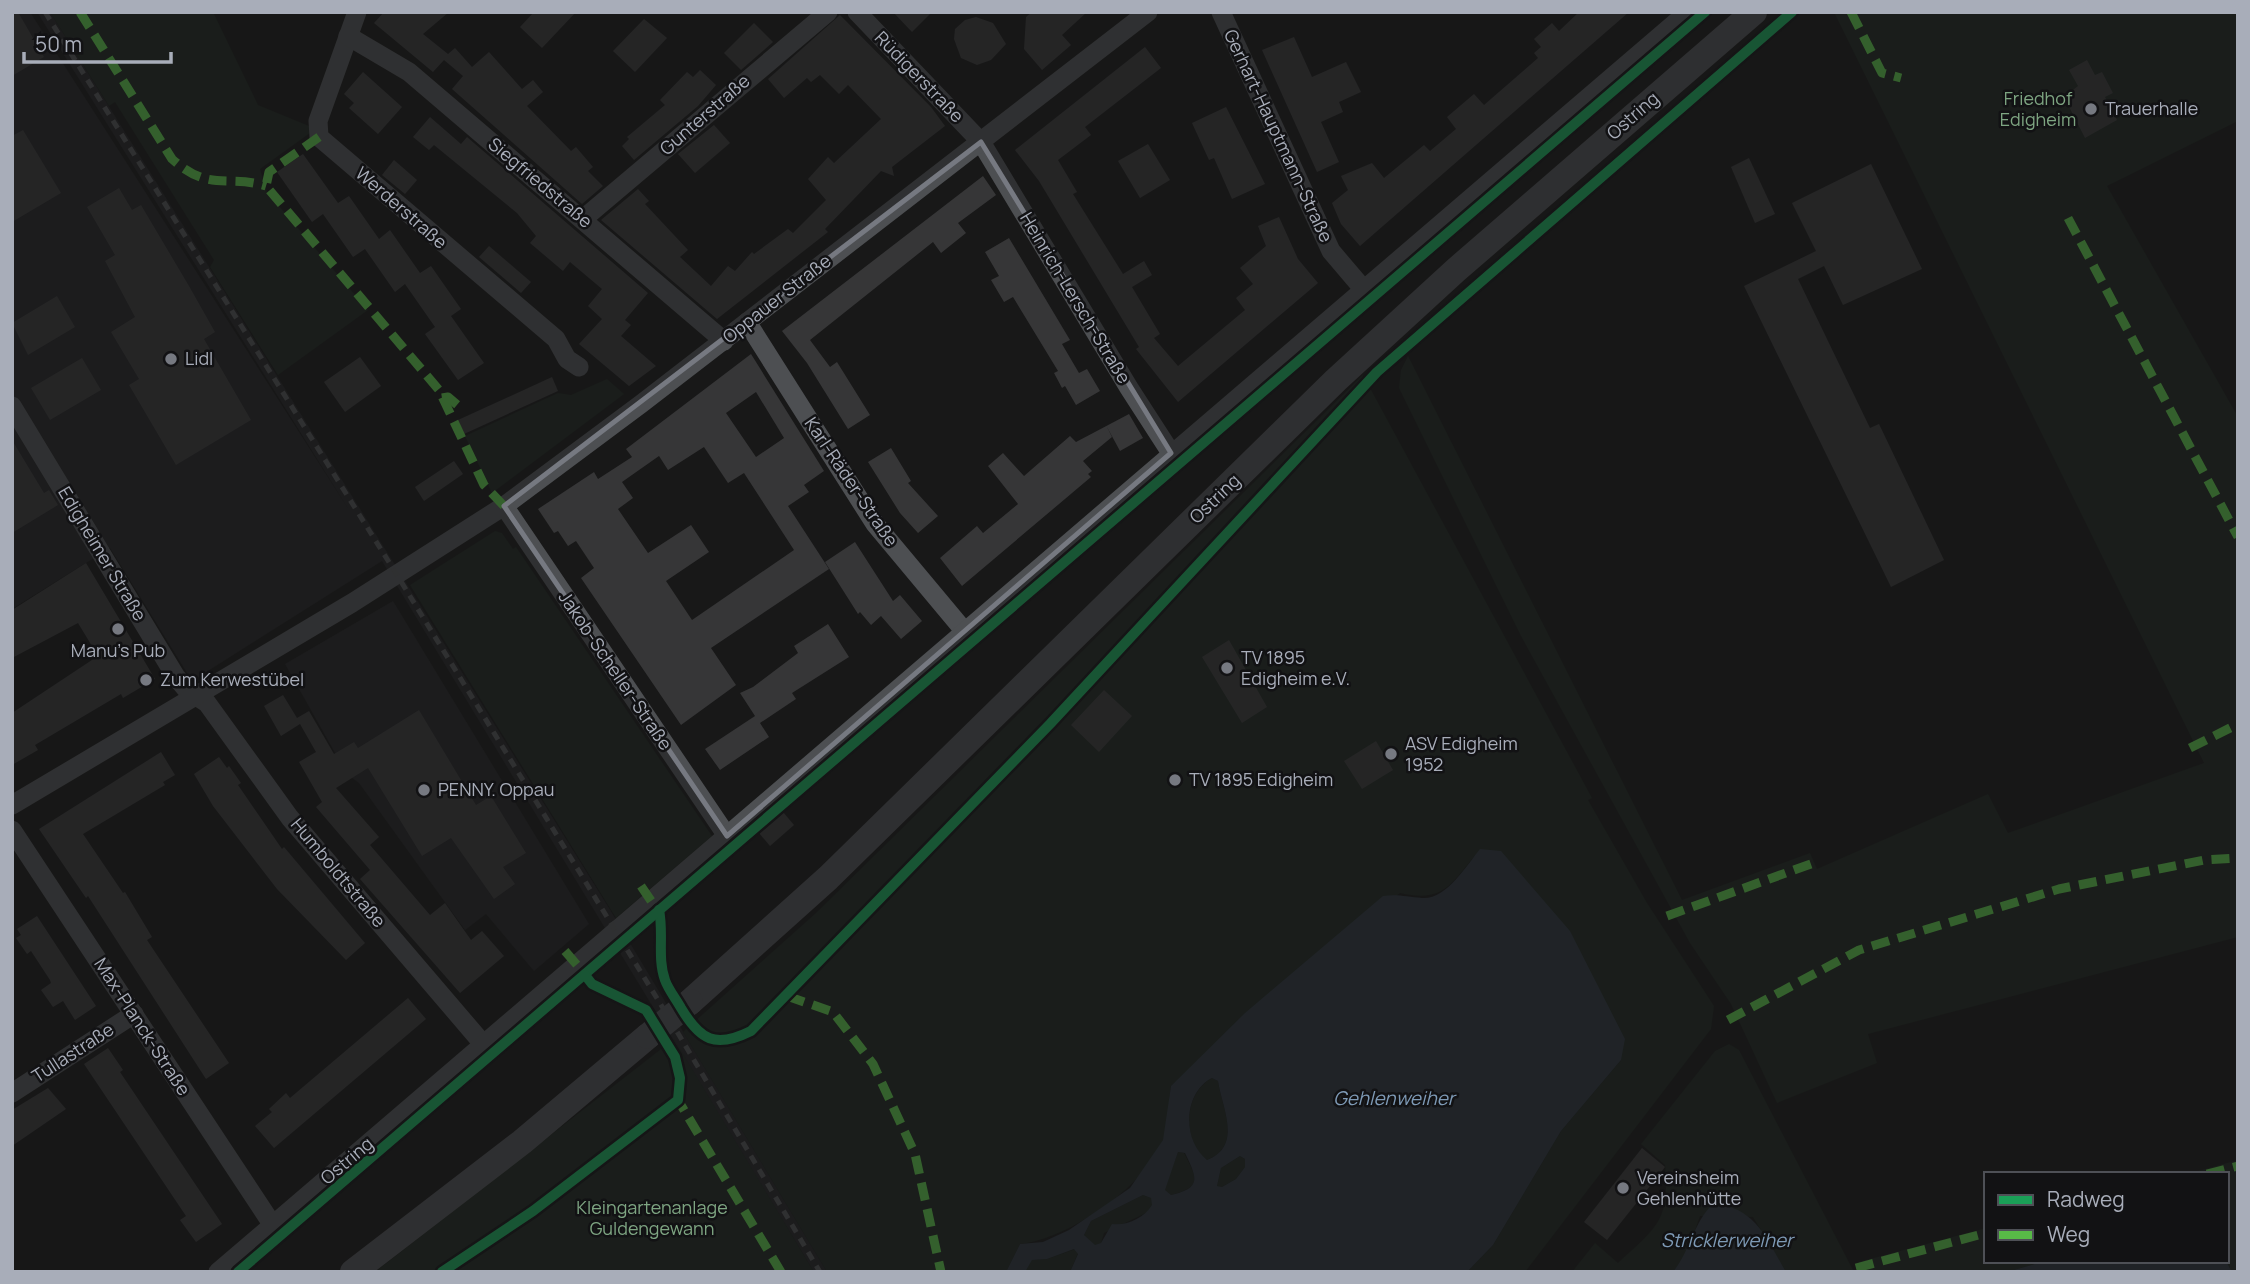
<svg xmlns="http://www.w3.org/2000/svg" width="2250" height="1284" viewBox="0 0 2250 1284" font-family="Manrope,sans-serif">
  <rect width="100%" height="100%" fill="#181818"/>
  <!-- built -->
  <g fill="#222224">
    <path d="M12,12h18l319,498 -312,-498h13l559,896 218,364h-13l-432,-711 -190,120 -82,-133 -98,61z"/>
    <path d="M393,601l196,323 -55,47 -48,-57 -21,16 -106,-147 -12,-9 -62,-110z"/>
  </g>
  <!-- green -->
  <g fill="#1d251f">
    <path d="M50,12h163l45,93 51,21 1,7 -50,36 7,23 101,118 -90,65 -68,-108 4,-7 -99,-158 -6,4z"/>
    <path d="M1834,12h404v109l-131,65 131,231v520l-370,97 9,29 -100,40 -46,-99 -41,-61 -169,-307 -122,-248 2,-18 7,-14 274,544 128,-47 7,16 171,-75 20,39 196,-70z"/>
    <path d="M1363,375l229,423 -4,2 59,103 67,103 -3,23 -186,243h-58l26,-27 68,-114 60,-71 -141,-210c-28,31 -34,54 -80,43l-229,193c-3,17 -2,38 -8,54 -18,47 -95,99 -143,104l-14,28h-179l-144,-240 133,-119z"/>
    <path d="M607,379l17,15 -132,99 -27,-57 93,-43 13,2z"/>
    <path d="M495,531l7,2 11,16 3,-2 196,289 -96,82 -206,-333z"/>
    <path d="M674,1039l140,233h-439z"/>
    <path d="M1729,1044l10,6 115,222h-68l-33,-55 -53,-1 -14,40 -13,16h-101l23,-29 23,20c39,-36 52,-42 47,-98l-24,-21 74,-93z"/>
    <path d="M1212,1078l6,3c4,27 25,65 -11,79 -25,-20 -24,-66 5,-82z"/>
    <path d="M1178,1152l6,1c13,25 19,34 -13,42l-7,-5z"/>
    <path d="M1240,1156l5,3v8l-9,12 -14,8 -5,-1 4,-18z"/>
    <path d="M2238,1160v112h-6l-6,-11 1,-87h-40z"/>
    <path d="M1143,1195l8,3 2,7 -5,7 -44,21 -3,10 -6,3 -11,-11 7,-14z"/>
    <path d="M1986,1228v33h59l-38,11h-144l-4,-10z"/>
    <path d="M1075,1249l3,4 -8,19h-45l1,-7 6,-5 15,-1z"/>
  </g>
  <!-- water -->
  <g fill="#2a323b" fill-rule="evenodd">
    <path d="M1480,849l21,2 69,80 55,108 -4,21 -60,71 -68,114 -26,27h-397l8,-18 -4,-5 -27,10 -15,1 -7,12h-19l14,-28 23,-2 26,-12 61,-42 33,-48 8,-54 74,-73 138,-117c15,-2 24,1 39,2 24,2 44,-32 58,-49zM1212,1078l6,3c4,27 25,65 -11,79 -25,-20 -24,-67 5,-82zM1178,1152l7,1c12,25 17,35 -14,42l-6,-5zM1240,1156l5,3v8l-9,12 -14,8 -5,-1 4,-18zM1143,1195l8,3 1,7c-8,13 -25,21 -40,19l-11,19 -6,2 -11,-10 7,-14z"/>
    <path d="M1714,1203c43,6 52,35 72,69h-113c18,-22 20,-50 41,-69z"/>
    <path d="M2045,1261h181l6,11h-225z"/>
  </g>
  <!-- building -->
  <g fill="#363637" fill-rule="evenodd">
    <path d="M12,12h6l26,45 -32,19z"/>
    <path d="M384,12h65l-26,22 25,20 7,-6 17,19 17,-15 33,37 11,-9 10,12 -16,14 44,45 5,-4 17,20 -5,4 15,15 -21,18 -130,-115 11,-13 -19,-16 -11,12 -59,-49z"/>
    <path d="M534,12h42l-34,36 -22,-21z"/>
    <path d="M893,12h39l-20,20z"/>
    <path d="M1032,12h55l-25,23 9,10 -29,25 -18,-21 2,-32z"/>
    <path d="M1579,12h50l-269,234 -19,-22 -9,-21 16,-13 -7,-14 31,-13 12,15 40,-33 6,6 26,-22 -9,-12 27,-23 10,11 54,-47 -4,-5 7,-6 -7,-8 18,-16 7,8z"/>
    <path d="M840,15l91,92 14,19 -53,41 2,9 -13,-5 -56,58 3,3 -111,87 -116,-99 37,-31 11,12 -4,3 43,46 -8,7 31,29 17,-20 7,5 17,-19 2,2 34,-25 5,4 33,-33 -18,-21 20,-22 6,6 47,-44 -33,-34 -9,9 -19,-19 -9,7 -4,-4 -23,20 -16,-19z"/>
    <path d="M976,17l17,6 13,21 -15,16 -14,5 -16,-7 -7,-19 1,-10 10,-9z"/>
    <path d="M644,19l23,19 -32,34 -22,-21z"/>
    <path d="M754,23l19,19 -32,28 -17,-17z"/>
    <path d="M1294,37l18,40 34,-15 15,30 -22,10 4,10 -22,10 18,40 -22,10 -55,-122z"/>
    <path d="M1145,47l16,21 -76,59 6,8 -33,25 19,32 -4,2 50,80 21,-13 8,14 -20,12 28,47 -6,4 24,28 67,-56 -9,-12 17,-14 -13,-16 26,-22 -8,-20 21,-9 19,42 20,24 -140,119 -42,-53 3,-2 -100,-166 -24,-31z"/>
    <path d="M2087,60l8,15 7,-3 11,21 -8,4 12,23 -32,18 -21,-41 14,-11 -9,-16z"/>
    <path d="M700,70l16,15 -18,21 -64,54 -12,-14 7,-7 -2,-2 38,-32 -5,-5 27,-28 6,5z"/>
    <path d="M363,72l39,35 -24,27 -29,-26 5,-5 -10,-9z"/>
    <path d="M1226,107l39,77 -33,15 -18,-41 -5,2 -17,-37z"/>
    <path d="M430,117l31,27 6,-7 181,156 -23,27 6,5 -10,11 35,30 -27,20 -50,-42 23,-25 -14,-13 14,-17 -32,-27 -7,9 -33,-28 6,-7 -19,-23 -83,-68 -5,5 -16,-13z"/>
    <path d="M714,125l16,18 -35,30 -17,-19z"/>
    <path d="M23,130l38,63 -49,29v-86z"/>
    <path d="M1148,144l22,36 -30,18 -22,-37z"/>
    <path d="M303,154l35,49 11,-7 30,43 11,-9 30,43 11,-7 30,43 -10,7 33,47 -26,17 -33,-46 10,-7 -30,-43 -10,8 -30,-43 -12,8 -30,-43 -11,8 -35,-50z"/>
    <path d="M1749,158l26,56 -20,9 -24,-56z"/>
    <path d="M394,160l23,20 -12,14 -23,-19z"/>
    <path d="M1871,164l51,105 -79,36 -19,-39 -26,13 72,149 9,-4 65,136 -53,27 -147,-301 72,-35 -24,-48z"/>
    <path d="M983,176l13,19 -38,28 8,10 -25,20 -8,-11 -123,98 20,27 7,-5 33,53 -22,14 -41,-66 -25,-32z"/>
    <path d="M119,188l13,22 9,-5 48,81 26,46 -11,7 47,81 -75,45 -47,-80 10,-6 -28,-47 24,-15 -30,-56 10,-6 -28,-48z"/>
    <path d="M1009,238l61,102 -8,4 17,29 8,-4 13,22 -24,14 -11,-19 -3,2 -8,-15 4,-2 -45,-74 -9,5 -13,-22 8,-4 -14,-24z"/>
    <path d="M489,246l42,36 -10,11 -42,-36z"/>
    <path d="M57,296l18,31 -47,28 -16,-32z"/>
    <path d="M751,354l73,117 -20,14 5,7 -21,14 41,63 -118,79 25,37 -55,40 -100,-147 13,-10 -18,-27 -8,5 -10,-15 -4,2 -16,-24 56,-37 4,7 34,-22 -6,-8zM756,392l28,46 -28,19 -30,-44zM704,447l24,36 16,-10 50,77 -102,70 -26,-39 43,-29 -18,-27 -43,28 -30,-44 15,-11 -11,-16 37,-26 9,14z"/>
    <path d="M360,357l21,29 -36,26 -21,-30z"/>
    <path d="M82,358l19,32 -51,30 -19,-32z"/>
    <path d="M552,377l6,14 -94,43 -6,-14z"/>
    <path d="M1129,414l14,24 -23,13 -13,-24 5,10 -29,24 9,10 -4,3 3,3 -129,109 -22,-28 37,-32 6,7 35,-29 -30,-38 15,-13 21,23 46,-40 6,6z"/>
    <path d="M12,440l32,53 5,-3 9,15 -46,28z"/>
    <path d="M891,448l20,33 -3,2 30,33 -20,17 -18,-20 -32,-51z"/>
    <path d="M454,461l9,13 -39,27 -9,-14z"/>
    <path d="M855,542l38,59 7,-6 22,26 -21,18 -20,-23 -10,9 -11,-13 -2,2 -33,-52z"/>
    <path d="M86,563l69,116 -32,19 -2,-4 -86,51 3,5 -26,15v-52l86,-57 -20,-33 -66,35v-48z"/>
    <path d="M828,624l21,33 -57,36 4,6 -36,24 9,14 -49,33 -15,-21 50,-33 -15,-23 13,-6 45,-34 -4,-7z"/>
    <path d="M1229,640l38,67 -25,16 -40,-66z"/>
    <path d="M1104,690l28,26 -33,36 -28,-27z"/>
    <path d="M283,695l14,23 12,-7 25,43 20,-12 4,6 61,-38 57,95 15,-9 35,57 -23,14 12,17 -21,15 -43,-61 -29,18 -54,-88 -32,20 43,49 -9,8 60,70 15,-12 26,37 11,-9 22,25 -44,37 -100,-114 10,-9 -54,-63 6,-5 -23,-40 17,-10 -16,-28 -19,12 -17,-30z"/>
    <path d="M1376,741l17,29 -31,19 -18,-28z"/>
    <path d="M161,752l14,23 -12,7 2,3 -82,49 40,59 2,-1 27,45 -5,3 82,123 -23,16 -118,-183 -2,2 -47,-69z"/>
    <path d="M219,757l8,11 2,-2 12,17 -3,2 44,64 2,-2 81,96 -19,17 -69,-71 -64,-83 -19,-32z"/>
    <path d="M783,812l11,13 -24,21 -11,-13z"/>
    <path d="M37,916l59,90 -21,14 -12,-19 -10,6 -12,-17 10,-7 -1,-3 -19,-29 -4,3 -11,-16 5,-3 -4,-6z"/>
    <path d="M408,998l18,21 -152,129 -19,-22 17,-14 -3,-3 17,-16 4,5z"/>
    <path d="M108,1048l15,22 -3,2 102,152 -26,18 -16,-22 6,-4 -102,-152z"/>
    <path d="M48,1088l18,21 -54,37v-36z"/>
    <path d="M1642,1148l23,19 -58,73 -23,-18z"/>
  </g>
  <g fill="none" stroke-linecap="round" stroke-linejoin="round">
    <!-- street -->
    <g stroke="#4d4f52" stroke-width="19">
      <path d="M357,12l-39,109 1,16 237,202 11,20 12,8"/>
      <path d="M857,12l124,130 148,246 42,65"/>
      <path d="M1221,12l110,239 34,40"/>
      <path d="M348,36l61,36 315,269"/>
      <path d="M583,219l245,-207"/>
      <path d="M747,322l128,202 91,109"/>
      <path d="M12,406l164,271 11,13 20,13 83,115 194,227"/>
      <path d="M504,506l223,330"/>
      <path d="M12,805l340,-202 152,-97 137,-102 507,-392"/>
      <path d="M12,830l260,394"/>
      <path d="M12,1093l122,-79"/>
      <path d="M218,1272l1470,-1260"/>
    </g>
    <!-- secondary -->
    <g stroke="#4b4c50" stroke-width="26">
      <path d="M690,1002l138,-124 508,-498 120,-110 298,-258"/>
      <path d="M353,1272l169,-130 126,-106"/>
    </g>
    <!-- rail -->
    <path stroke="#4d4e50" stroke-width="5" stroke-dasharray="9 7" stroke-linecap="butt" d="M45,12l352,563 269,438 154,259"/>
    <!-- secondary-bridge -->
    <path stroke="#4b4c50" stroke-width="26" d="M648,1036l42,-34"/>
    <!-- quiet -->
    <g stroke="#58b947" stroke-width="9" stroke-dasharray="18 9" stroke-linecap="butt">
      <path d="M80,12l92,147c38,34 55,15 94,27"/>
      <path d="M1851,12l31,61 19,5"/>
      <path d="M319,137l-50,35 -3,14 173,204 45,95 20,21"/>
      <path d="M2068,218l170,319"/>
      <path d="M442,398l6,-1 13,11"/>
      <path d="M2190,748l48,-24"/>
      <path d="M641,886l19,28"/>
      <path d="M1667,916l152,-55"/>
      <path d="M565,951l12,14"/>
      <path d="M787,996l46,16 40,52 42,90 26,118"/>
      <path d="M1728,1020l131,-70 200,-61 145,-29 34,-2"/>
      <path d="M673,1103l5,-3 103,172"/>
      <path d="M2207,1174l31,-8"/>
      <path d="M1856,1268l130,-35"/>
    </g>
    <defs>
      <g id="cycleway">
        <path d="M659,910c5,23 -2,48 6,70 3,9 11,19 16,28 19,32 34,41 70,23l299,-307 327,-352 415,-360"/>
        <path d="M238,1272l1467,-1260"/>
        <path d="M442,1272l91,-61 145,-111 2,-22 -5,-21 -29,-47 -54,-26 -7,-9"/>
      </g>
    </defs>
    <!-- cycleway casing -->
    <use href="#cycleway" stroke="#121214" stroke-width="15"/>
    <!-- cycleway -->
    <use href="#cycleway" stroke="#1a9f57" stroke-width="10"/>
  </g>
  <!-- marked area -->
  <path d="M0 0H2250V1284H0ZM981,142l190,311 -444,383 -223,-330z" fill="#181818" fill-opacity=".55" fill-rule="evenodd"/>
  <path fill="none" stroke="#767981" stroke-width="5" stroke-linejoin="round" d="M981,142l190,311 -444,383 -223,-330z"/>
  <!-- markers -->
  <g fill="#767981" stroke="#121214" stroke-width="2.5">
    <circle cx="2091" cy="109" r="7"/>
    <circle cx="171" cy="359" r="7"/>
    <circle cx="118" cy="629" r="7"/>
    <circle cx="1227" cy="668" r="7"/>
    <circle cx="146" cy="680" r="7"/>
    <circle cx="1391" cy="754" r="7"/>
    <circle cx="1175" cy="780" r="7"/>
    <circle cx="424" cy="790" r="7"/>
    <circle cx="1623" cy="1188" r="7"/>
  </g>
  <g text-anchor="middle" stroke-width="5" stroke-linejoin="round" paint-order="stroke">
    <!-- street labels -->
    <g font-size="18" fill="#a8adb9" stroke="#121214">
      <text transform="translate(919 77) rotate(46)" y="6">Rüdigerstraße</text>
      <text transform="translate(705 115) rotate(-41)" y="6">Gunterstraße</text>
      <text transform="translate(1633 116) rotate(-41)" y="6">Ostring</text>
      <text transform="translate(1278 136) rotate(65)" y="6">Gerhart-Hauptmann-Straße</text>
      <text transform="translate(540 183) rotate(40)" y="6">Siegfriedstraße</text>
      <text transform="translate(401 208) rotate(41)" y="6">Werderstraße</text>
      <text transform="translate(1075 298) rotate(59)" y="6">Heinrich-Lersch-Straße</text>
      <text transform="translate(777 299) rotate(-38)" y="6">Oppauer Straße</text>
      <text transform="translate(851 482) rotate(56)" y="6">Karl-Räder-Straße</text>
      <text transform="translate(1215 499) rotate(-44)" y="6">Ostring</text>
      <text transform="translate(102 554) rotate(59)" y="6">Edigheimer Straße</text>
      <text transform="translate(615 671) rotate(56)" y="6">Jakob-Scheller-Straße</text>
      <text transform="translate(338 873) rotate(50)" y="6">Humboldtstraße</text>
      <text transform="translate(142 1027) rotate(57)" y="6">Max-Planck-Straße</text>
      <text transform="translate(73 1053) rotate(-33)" y="6">Tullastraße</text>
      <text transform="translate(347 1161) rotate(-40)" y="6">Ostring</text>
    </g>
    <!-- park labels -->
    <g font-size="18" fill="#7ea582" stroke="#121214">
      <text x="2038" y="105">Friedhof<tspan x="2038" dy="21">Edigheim</tspan></text>
      <text x="652" y="1214">Kleingartenanlage<tspan x="652" dy="21">Guldengewann</tspan></text>
    </g>
    <!-- poi labels -->
    <g font-size="18" fill="#a8adb9" stroke="#121214" text-anchor="start">
      <text x="2105" y="115">Trauerhalle</text>
      <text x="185" y="365">Lidl</text>
      <text x="118" y="657" text-anchor="middle">Manu's Pub</text>
      <text x="1241" y="664">TV 1895<tspan x="1241" dy="21">Edigheim e.V.</tspan></text>
      <text x="160" y="686">Zum Kerwestübel</text>
      <text x="1405" y="750">ASV Edigheim<tspan x="1405" dy="21">1952</tspan></text>
      <text x="1189" y="786">TV 1895 Edigheim</text>
      <text x="438" y="796">PENNY. Oppau</text>
      <text x="1637" y="1184">Vereinsheim<tspan x="1637" dy="21">Gehlenhütte</tspan></text>
    </g>
    <!-- water labels -->
    <g font-size="19" font-style="italic" fill="#7e9ab6" stroke="#121214">
      <text x="1394" y="1105">Gehlenweiher</text>
      <text x="1727" y="1247">Stricklerweiher</text>
    </g>
  </g>
  <!-- border -->
  <rect width="2250" height="1284" fill="none" stroke="#a8adb9" stroke-width="28"/>
  <!-- legend -->
  <rect x="1984" y="1172" width="245" height="91" fill="#121214" stroke="#4e5056" stroke-width="2"/>
  <rect x="1998" y="1195" width="35" height="10" fill="#1a9f57" stroke="#4e5056" stroke-width="2"/>
  <text x="2047" y="1207" font-size="21" fill="#a8adb9">Radweg</text>
  <rect x="1998" y="1230" width="35" height="10" fill="#58b947" stroke="#4e5056" stroke-width="2"/>
  <text x="2047" y="1242" font-size="21" fill="#a8adb9">Weg</text>
  <!-- scale -->
  <path d="M24 52v10h147v-10" fill="none" stroke="#a8adb9" stroke-width="3.5"/>
  <text x="35" y="52" font-size="21" fill="#a8adb9" stroke="#121214" stroke-width="5" paint-order="stroke">50 m</text>
</svg>
